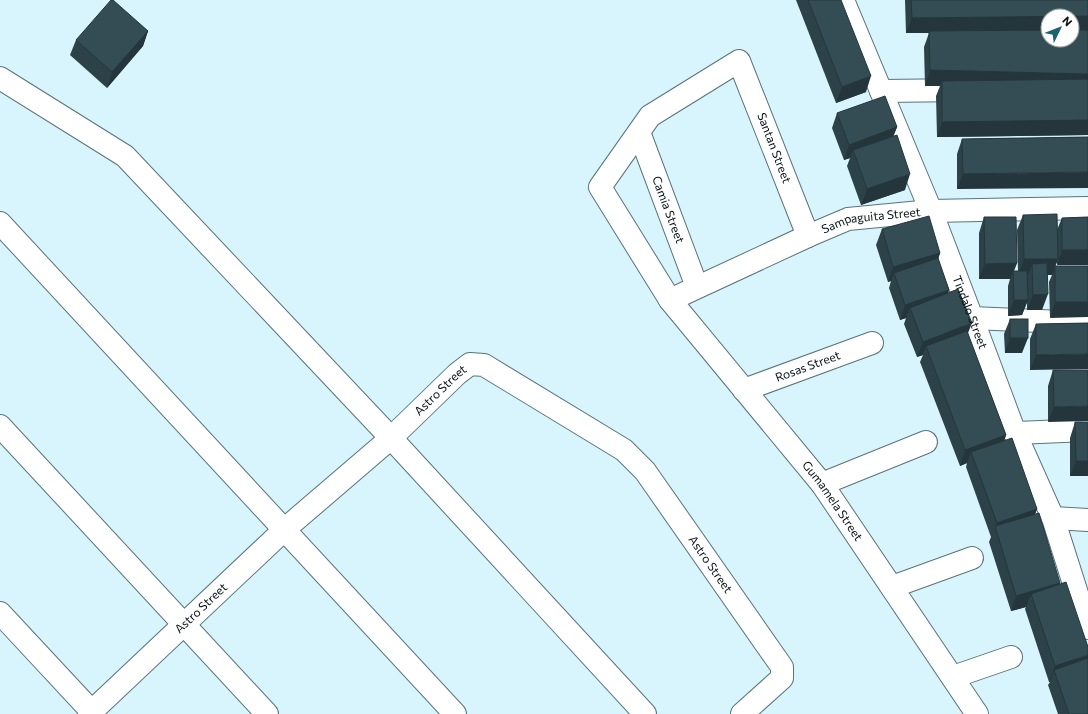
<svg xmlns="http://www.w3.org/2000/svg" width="1088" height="714" viewBox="0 0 1088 714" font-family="Commissioner,sans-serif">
  <rect width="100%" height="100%" fill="#d8f5fd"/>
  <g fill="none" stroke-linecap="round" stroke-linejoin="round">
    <defs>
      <g id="minor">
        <path id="s1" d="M843,0l88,211 41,107 43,115 38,85 35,110"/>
        <path d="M0,78l125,78 266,282 254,276"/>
        <path d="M881,91l88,-1"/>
        <path id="s2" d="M639,132l58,155"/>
        <path d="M0,223l455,491"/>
        <path id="s3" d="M808,236l-69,-175 -89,55 -50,71 70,113 152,184 155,230"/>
        <path id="s4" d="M670,300l138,-64 40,-17 83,-8 157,-3"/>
        <path d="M972,318l116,5"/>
        <path id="s5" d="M744,390l128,-47"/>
        <path d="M0,426l267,288"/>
        <path d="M1015,433l73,-3"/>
        <path d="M822,484l104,-42"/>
        <path d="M1053,518l35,2"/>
        <path d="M892,587l80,-29"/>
        <path d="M0,613l94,101"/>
        <path d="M953,677l58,-20"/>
        <path id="s6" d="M89,714l196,-185 106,-91 66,-64 13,-10 14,1 140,85 21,21 137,196v11l-40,36"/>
      </g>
    </defs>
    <!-- minor casing -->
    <use href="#minor" stroke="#59737a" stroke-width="24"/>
    <!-- minor -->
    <use href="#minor" stroke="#fff" stroke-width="22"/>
  </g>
  <!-- wall -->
  <g fill="#2d4248">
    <path d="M796,0h45l25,92 -30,11z"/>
    <path d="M905,0h183v135l-151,2 -1,-41 4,-10h-15l-1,-39 5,-14h-23z"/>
    <path d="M148,31l-5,15 -36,42 -37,-33 6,-15z"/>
    <path d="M837,113l60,14 -4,9 12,54 -44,15 -14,-39 3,-8 -6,2 -12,-32z"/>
    <path d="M1088,137l-131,52v-35l5,-15z"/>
    <path d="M1023,215l34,15 5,-12 26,-1 -31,48v-3l-2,4h33l-38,52 -1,-36 3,-7h-5l-5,35h-15v-8l-5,13 -14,1v-30l2,-7h-31v-46l5,-16 33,46 -3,8h4l-1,-41z"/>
    <path d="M882,229l58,24 -2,6 11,31 -1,3 20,41 38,101 -2,6 33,68 -2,5 25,69v2l28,129h-30l-10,-29 2,-3h-1l-24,-73 1,-2 -15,4 -22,-69 2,-5 -25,-70 1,-4 -7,3 -40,-104 3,-7 -6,2 -13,-33 2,-6 -6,2 -11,-32 2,-7 -3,1 -12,-37z"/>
    <path d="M1010,319l12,34h-17l-1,-19z"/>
    <path d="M1088,323l-58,47v-31l6,-15z"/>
    <path d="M1053,370h35l-40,52v-36z"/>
    <path d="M1075,422h13v54h-18v-38z"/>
  </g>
  <!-- shaded-wall -->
  <g fill="#24363b">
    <path d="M1048,16v15h-119v2h-23l6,-15z"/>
    <rect x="1072" y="16" width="16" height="15"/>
    <path d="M148,31l-5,15 -36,42 5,-16z"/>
    <path d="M930,70l158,4v15l-146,-8 -2,5h-15z"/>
    <path d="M871,76l-5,16 -30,11 6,-16z"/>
    <path d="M1088,120v15l-151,2 5,-15z"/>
    <path d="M897,127l-6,16 -38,7 -3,8 -6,2 5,-15z"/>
    <path d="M1088,172v16l-131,1 6,-15z"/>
    <path d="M910,174l-5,16 -44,15 6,-16z"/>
    <path d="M1062,250h26v15h-31z"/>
    <path d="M940,253l-5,16 -41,4 -3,8 -3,1 5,-15z"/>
    <path d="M1024,259h34l-6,16h-19l-1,-11 -4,11h-10z"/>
    <path d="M1017,263l-7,16h-31l6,-15z"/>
    <path d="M949,290l-6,16 -33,2 -4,10 -6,2 5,-15z"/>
    <path d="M1048,294l-6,16h-15l6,-15z"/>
    <path d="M1014,300h14l-6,15 -14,1z"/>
    <path d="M1055,302h33v15l-38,1z"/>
    <path d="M972,323l-6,15 -40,8 -3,9 -6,2 6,-15z"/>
    <path d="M1010,338h18l-6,15h-17z"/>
    <path d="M1088,354v15l-58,1 6,-15z"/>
    <path d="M1088,406v15l-40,1 6,-15z"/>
    <path d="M1006,435l-5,16 -30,1 -4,11 -7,3 5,-16z"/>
    <path d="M1076,461h12v15h-18z"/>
    <path d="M1037,509l-6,16 -36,3 2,-5z"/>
    <path d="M1060,583l-5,15 -24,-4 -5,13 -15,4 5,-15z"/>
    <path d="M1088,655v6l-34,9 -4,12h-1l6,-16z"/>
  </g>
  <!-- building -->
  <g fill="#344d54" stroke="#24363b">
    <path d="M111,0h2l35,31 -36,41 -36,-32z"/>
    <path d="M808,0h33l30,76 -29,11z"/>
    <path d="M911,0h177v16l-176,2z"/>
    <path d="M1048,30v10h24v-10h16v44l-158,-4 -1,-39z"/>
    <path d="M1088,79v41l-146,2v-41z"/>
    <path d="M885,96l12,31 -48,18 -12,-32z"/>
    <path d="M897,135l13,39 -43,15 -14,-39z"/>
    <path d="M1088,137v35l-125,2 -1,-35z"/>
    <path d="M1057,214l1,45h-34l-1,-44z"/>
    <path d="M929,216l11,37 -47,14 -11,-38z"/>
    <path d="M984,217h32l1,46 -32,1z"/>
    <path d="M1088,217v33h-26v-32z"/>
    <path d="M938,258l11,32 -44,15 -11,-32z"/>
    <path d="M1047,263l1,31 -15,1 -1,-31z"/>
    <rect x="1055" y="266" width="33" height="36"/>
    <path d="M1013,271h14l1,29h-14z"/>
    <path d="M958,289l14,34 -49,19 -13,-34z"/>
    <rect x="1010" y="319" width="18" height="19"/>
    <path d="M1088,323v31l-52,1v-31z"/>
    <path d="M967,331l39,104 -41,15 -39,-104z"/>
    <path d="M1053,370h35v36l-34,1z"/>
    <path d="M1075,422h13v39h-12z"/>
    <path d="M1012,438l25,71 -40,14 -26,-71z"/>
    <path d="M1039,513l21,70 -44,13 -21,-70z"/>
    <path d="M1066,582l22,65v8l-33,11 -24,-72z"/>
    <path d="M1088,658v56h-19l-15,-44z"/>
  </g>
  <g text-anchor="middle" stroke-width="4" stroke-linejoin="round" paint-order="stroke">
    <!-- street labels -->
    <g font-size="12" fill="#081215" stroke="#fff">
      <text transform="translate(774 148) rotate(69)" y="4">Santan Street</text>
      <text dy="4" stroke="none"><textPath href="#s2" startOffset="83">Camia Street</textPath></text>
      <text dy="4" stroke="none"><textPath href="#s4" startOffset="218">Sampaguita Street</textPath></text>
      <text dy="4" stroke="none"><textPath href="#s1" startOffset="337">Tindalo Street</textPath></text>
      <text dy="4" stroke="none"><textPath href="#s5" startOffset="68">Rosas Street</textPath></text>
      <text dy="4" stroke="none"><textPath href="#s6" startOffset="478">Astro Street</textPath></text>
      <text dy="4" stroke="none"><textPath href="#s3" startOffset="771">Gumamela Street</textPath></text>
      <text dy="4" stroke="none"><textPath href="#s6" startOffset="839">Astro Street</textPath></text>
      <text dy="4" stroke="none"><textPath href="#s6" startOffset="154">Astro Street</textPath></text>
    </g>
  </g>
  <!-- north arrow -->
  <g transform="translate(1060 28) rotate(47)"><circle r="19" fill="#ffffff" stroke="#9ca0a1"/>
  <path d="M0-3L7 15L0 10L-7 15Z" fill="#1c6273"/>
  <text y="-6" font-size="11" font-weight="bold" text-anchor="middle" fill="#081215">N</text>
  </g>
</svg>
